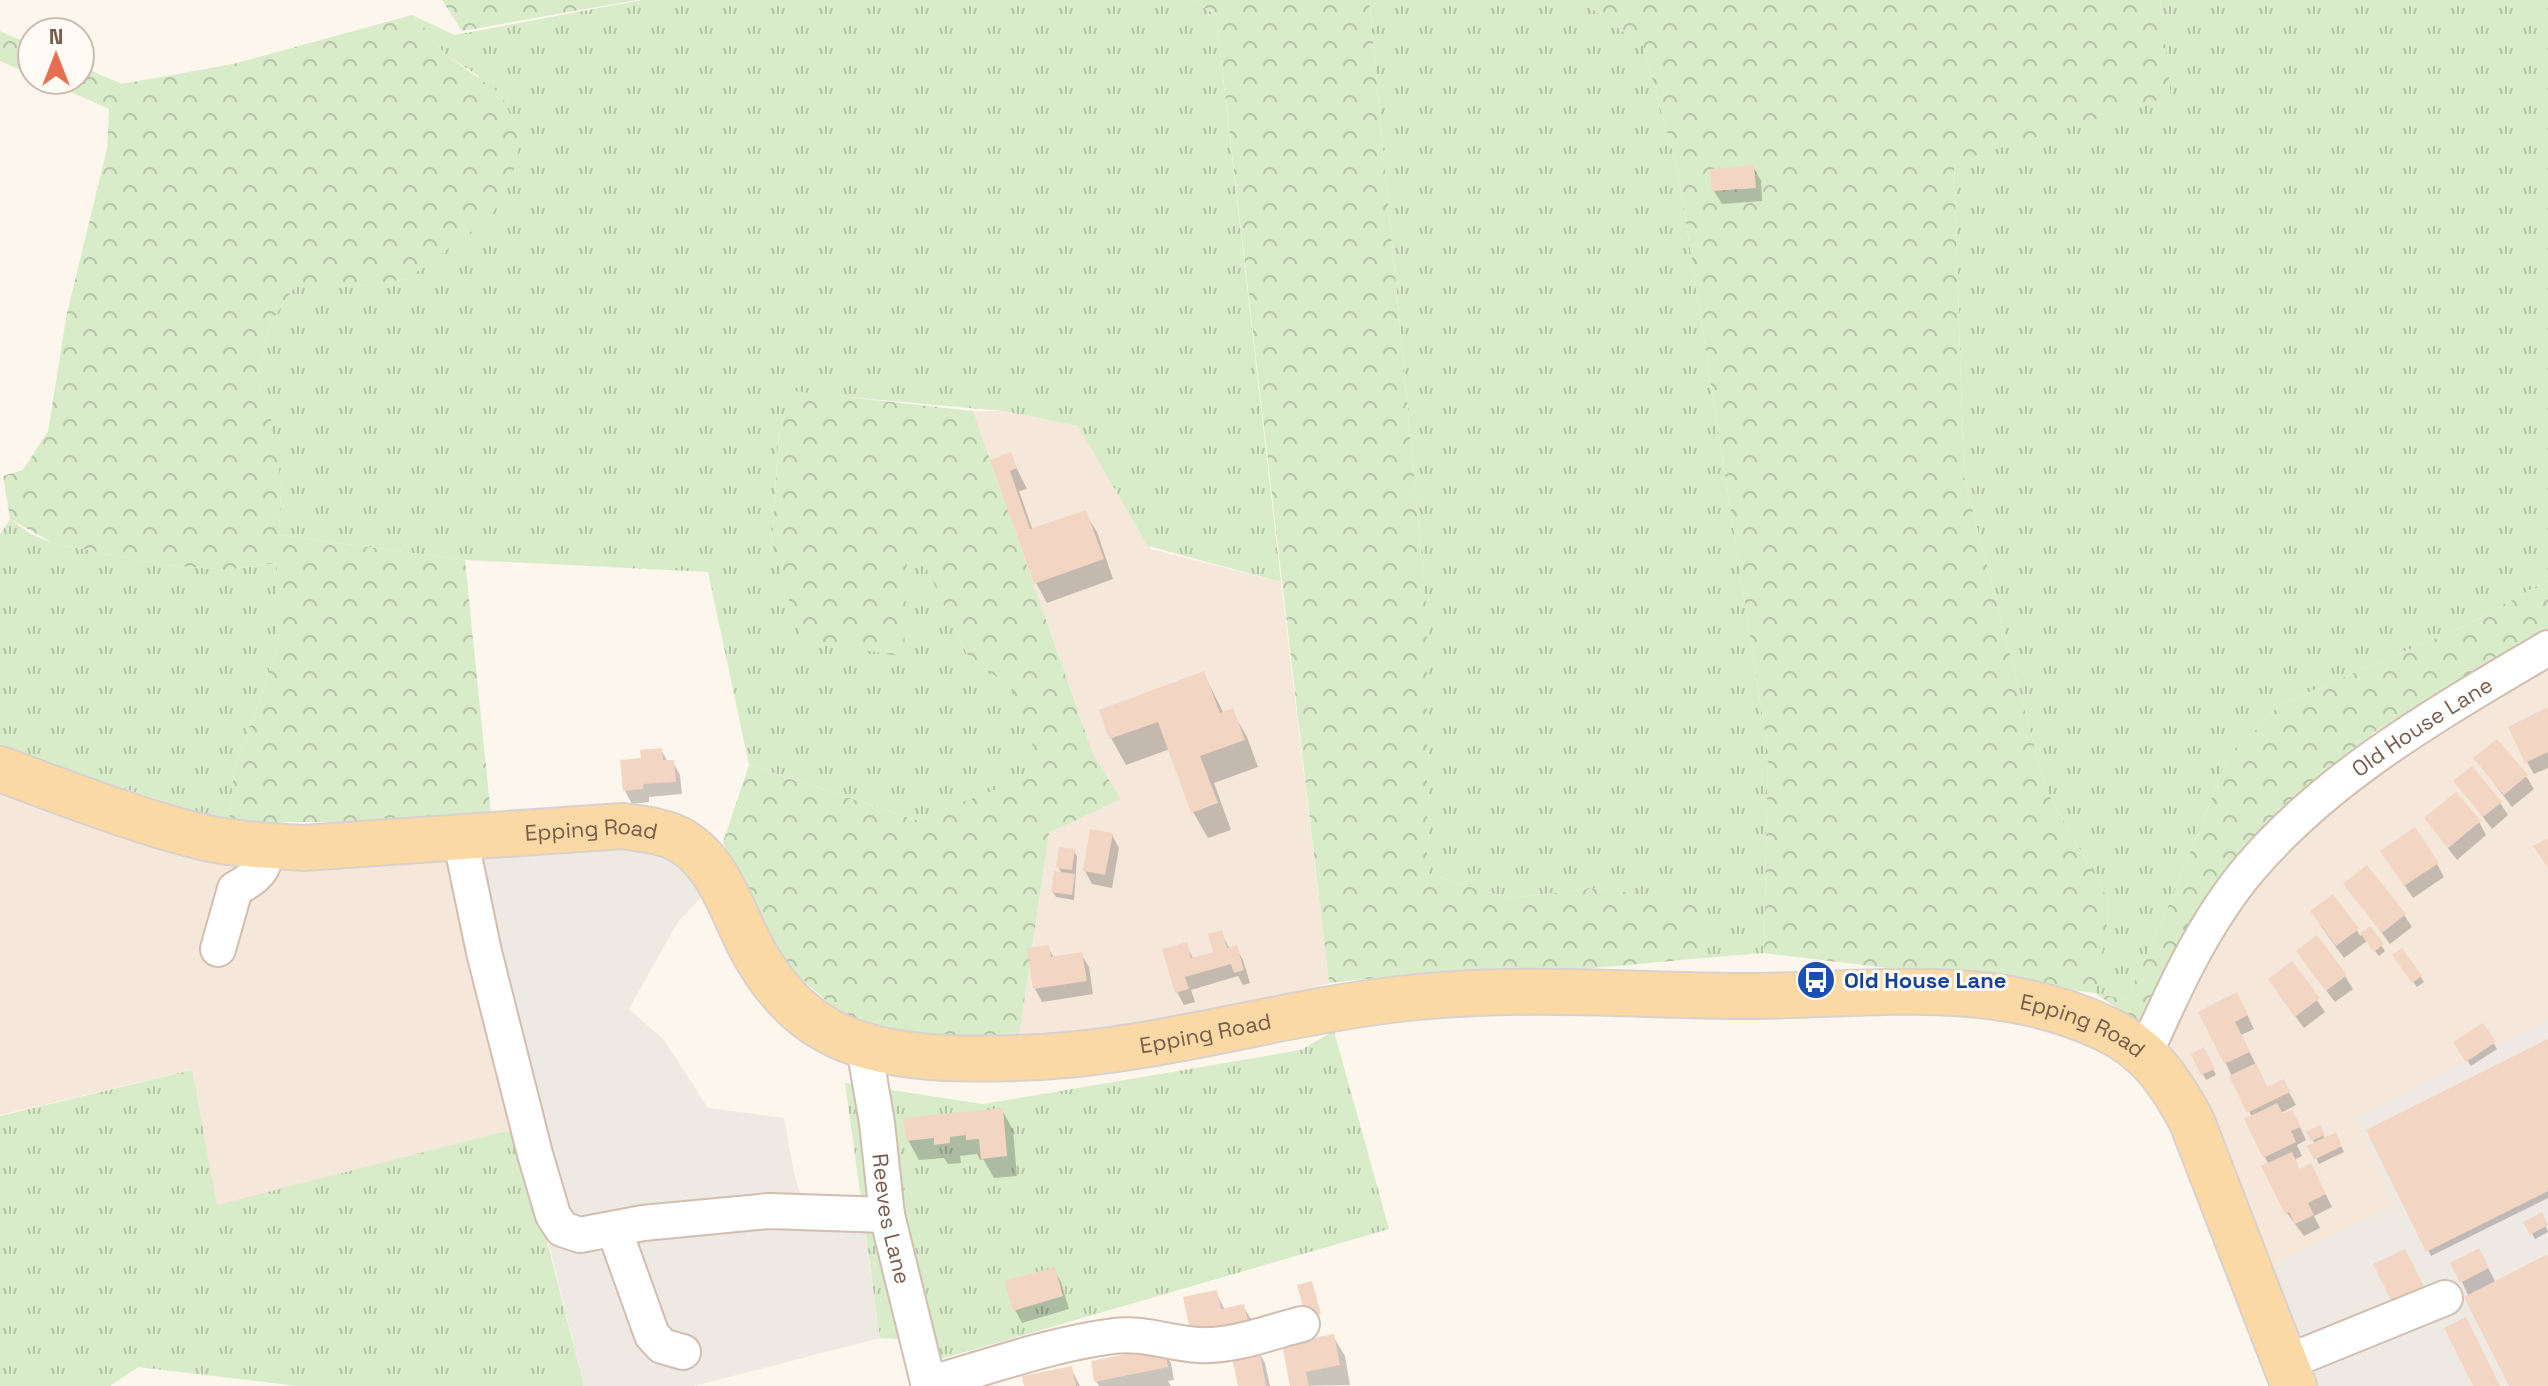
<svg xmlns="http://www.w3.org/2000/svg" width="2548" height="1386" viewBox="0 0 2548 1386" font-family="'Space Grotesk',sans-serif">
  <defs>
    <pattern id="grass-tufts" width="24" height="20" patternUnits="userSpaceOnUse" patternTransform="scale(2)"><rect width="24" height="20" fill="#d8ecc9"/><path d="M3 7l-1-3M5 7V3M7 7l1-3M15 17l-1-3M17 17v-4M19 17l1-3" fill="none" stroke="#b4c2a5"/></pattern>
    <pattern id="forest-crowns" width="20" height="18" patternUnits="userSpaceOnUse" patternTransform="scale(2)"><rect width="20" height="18" fill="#d8ecc9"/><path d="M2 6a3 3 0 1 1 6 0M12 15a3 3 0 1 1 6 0" fill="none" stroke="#b4c2a5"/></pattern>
  </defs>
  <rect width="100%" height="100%" fill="#fdf6ec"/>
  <!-- residential -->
  <g fill="#f5e8da">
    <path d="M973,411h30l75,15 73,123 130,33 48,401 -107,31 -204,29 31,-210 72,-34 -28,-45z"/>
    <path d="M2548,662v359l-190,96 38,89 -127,62 -98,-213 -2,-12 4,-22 17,-38 66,-103 75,-79z"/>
    <path d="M0,781l205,68h246l67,279 -301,78 -26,-136 -191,45z"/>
  </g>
  <!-- industrial -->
  <g fill="#efe9e4">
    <path d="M665,841l41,51 -29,31 -48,86 35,31 44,68 76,10 11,60 9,26h57l19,134 -186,48h-110l-133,-537z"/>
    <path d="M2548,1021v365h-231l-48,-118 126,-62 -38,-89z"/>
  </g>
  <!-- grass -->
  <g fill="url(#grass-tufts)">
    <path d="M642,0h553l21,16 65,566 -133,-36 -70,-120 -75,-15 -209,-19 -15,37 -7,115 135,-18 60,128 46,35 30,83 -128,48 -166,-55 -41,-193 -243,-12 -186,-25 2,-50 -23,-112 13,-51 23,-35h59l54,-8 35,-27 37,-176 -33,-21 -34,-40 43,20z"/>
    <path d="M1369,0h211l63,46 35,125 90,581 -4,201 -61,5v-54l-105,-16 -91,10 -80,-25v-261z"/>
    <path d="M2160,0h388v580l-79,44 -190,81 -53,57 -55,138 -45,100 -31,-7 15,-90 -65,-115 -81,-311 -10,-316 216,-65z"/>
    <path d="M10,519l20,15 23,9 110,22 63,5 51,-7 1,83 -44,127 -5,49 -229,-73v-214z"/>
    <path d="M1334,1031l55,198 -455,132 -4,-20 -50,-3 -35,-255 138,21 318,-54z"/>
    <path d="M192,1070l25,135 301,-77 66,258h-287l-159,-19 -28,19h-110v-270z"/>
  </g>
  <!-- forest -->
  <g fill="url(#forest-crowns)">
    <path d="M442,0h195l-175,31z"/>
    <path d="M1195,0h174l58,612v261l80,25 91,-10 105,15v55l-119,11 -142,2 -113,12 -113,-967z"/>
    <path d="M1580,0h580l11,96 -217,66 10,315 81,311 65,115 -14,90 30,7 45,-100 55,-138 53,-57 190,-81 79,-44v53l-61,31 -114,69 -34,35 -198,257 -46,-32 -331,-40 4,-201 -90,-581 -35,-125z"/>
    <path d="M412,15l34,40 55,39 20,45 -10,43 -21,36 -83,61 -54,8h-59l-23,35 -13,51 12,37 11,75 -2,50 186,25 26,256 -161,6h-101l5,-49 44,-127 -2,-83 -50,7 -63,-5 -110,-22 -43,-24 -7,-43 20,-6 25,-39 19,-118 40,-164 2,-40 -65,-29h36v-14l42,18 111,-20z"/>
    <path d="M0,31l32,14v30l-32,-14z"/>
    <path d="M794,391l179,20 120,343 28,45 -72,34 -31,210 -142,-13 -46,-26 -44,-39 -35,-60 -28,-63 26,-77 166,55 127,-48 -29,-82 -46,-36 -59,-125 -4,128 -103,-18 -29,-95 7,-115z"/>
  </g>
  <!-- shadow -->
  <g fill="#0003">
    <path d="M1753,168l8,12 1,21 -40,3 -8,-13z"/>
    <path d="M1010,455l17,34 -8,2 14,40 52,-18 12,19 16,47 -66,24 -11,-20 -44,-122z"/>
    <path d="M1204,674l20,40 8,-3 15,26 11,30 -44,16 17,47 -23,8 -15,-26 -23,-63 -44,16 -15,-27z"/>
    <path d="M2548,709v59l-14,6 -7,-12z"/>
    <path d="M661,750l7,12h5l7,13 2,19 -33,3v5l-17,2 -7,-13 18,-31z"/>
    <path d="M2476,759l50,17 8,13 -22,18z"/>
    <path d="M2456,781l44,22 8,12 -16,14z"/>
    <path d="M2426,819l53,3 7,13 -29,25z"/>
    <path d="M1112,835l7,13 -7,40 -20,-4 -7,-13z"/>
    <path d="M1074,851l3,6 -3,43 -18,-3 -3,-5 10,-17 -5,-8z"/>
    <path d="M2390,864h47l7,13 -31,21z"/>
    <path d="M2346,885l58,30 8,12 -22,17z"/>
    <path d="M2320,925l37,5 3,6 10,-7 15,22 -6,5 -12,-15 -23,17z"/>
    <path d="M1221,932l9,18 6,-2 7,12 7,23 -7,2 -5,-9 -47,14 4,12 -11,3 -7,-13 9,-47 8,15 22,-6z"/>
    <path d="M1048,947l6,11 27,-4 8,13 4,27 -51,8 -7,-13z"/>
    <path d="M2398,961l23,16 3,5 -7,5z"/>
    <path d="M2292,964l33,48 -21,16 -26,-35z"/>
    <path d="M2306,964l39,12 8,13 -18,13z"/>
    <path d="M2244,1008l10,21 -13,6 27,54 15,-7 13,23 -15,8 18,12 7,15 -9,5 5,11 -8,4 6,11 18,8 14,28 -18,9 6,12 -16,8 -17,-23 -18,-48 -23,-45 6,-3 -51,-104z"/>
    <path d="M2483,1025l14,24 -26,17 -15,-23z"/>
    <path d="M2548,1042v156l-117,58 -63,-125z"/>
    <path d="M2203,1050l13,25 -10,5 -13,-25z"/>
    <path d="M1002,1110l11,20 4,46 -23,2 -11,-19 -3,1 -3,-6 -17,2 1,7 -13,1 -4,-6 -25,2 -11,-20z"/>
    <path d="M2319,1128l6,11 10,-5 9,18 -25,12 -9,-18 5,-2 -6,-11z"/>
    <path d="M2541,1215l7,17 -13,7 -9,-16z"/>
    <path d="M2548,1256v130h-37l-49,-104 24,-18 10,19z"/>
    <path d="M1054,1269l7,13 8,27 -47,14 -7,-13z"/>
    <path d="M1216,1292l9,18 18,-4 8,13 3,16 -54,12z"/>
    <path d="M1333,1336l12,20 5,29 -58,1z"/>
    <path d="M1163,1350l8,13 3,17 -6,1 3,5h-72l-3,-5z"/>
    <path d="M1258,1350l7,13 5,23h-30z"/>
    <path d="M1071,1368l9,18h-54z"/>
  </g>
  <!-- building -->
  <g fill="#f3d5c3">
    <path d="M1754,165l2,23 -44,3 -2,-22z"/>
    <path d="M1011,452l6,16 -7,3 20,58 56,-19 18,49 -70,25 -44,-124z"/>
    <path d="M1204,671l16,42 13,-5 12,32 -45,16 18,47 -27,10 -33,-91 -49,17 -10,-29z"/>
    <path d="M2548,707v45l-23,11 -17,-36z"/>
    <path d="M2497,739l31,36 -24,20 -31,-37z"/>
    <path d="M662,748l1,12h11l2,22 -33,2v5l-20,2 -3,-31 21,-2 -1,-8z"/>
    <path d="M2472,766l30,36 -19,15 -30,-36z"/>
    <path d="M2456,792l25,29 -33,27 -24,-30z"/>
    <path d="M2415,827l24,36 -35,23 -24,-35z"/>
    <path d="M1090,829l23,4 -8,42 -22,-4z"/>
    <path d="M2548,838v30l-15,-22z"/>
    <path d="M1059,847l16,2 -3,21 -16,-2z"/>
    <path d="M2367,865l39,49 -24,19 -39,-49z"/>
    <path d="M1054,871l21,3 -3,21 -21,-3z"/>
    <path d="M2333,894l26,35 -23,17 -26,-35z"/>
    <path d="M2370,926l14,18 -10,8 -14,-19z"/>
    <path d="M1222,930l5,18 10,-3 7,25 -10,3 -3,-9 -46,13 4,12 -14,4 -13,-44 25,-7 4,16 22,-6 -5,-18z"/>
    <path d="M2317,935l30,40 -21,16 -30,-40z"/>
    <path d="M1049,945l2,12 31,-5 5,29 -54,8 -6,-41z"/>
    <path d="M2402,948l20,28 -10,7 -20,-28z"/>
    <path d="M2292,961l28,37 -25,19 -27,-38z"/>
    <path d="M2237,992l11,23 -13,7 15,30 -26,12 -26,-52z"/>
    <path d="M2483,1023l13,19 -30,20 -13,-20z"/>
    <path d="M2548,1039v152l-122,61 -60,-122z"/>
    <path d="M2204,1047l11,22 -14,6 -10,-21z"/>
    <path d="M2256,1063l11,24 17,-8 6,13 -43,21 -18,-37z"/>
    <path d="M2277,1103l6,11 9,-4 9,17 -10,4 5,11 -33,16 -19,-39z"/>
    <path d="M1003,1108l4,48 -26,3 -2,-20 -13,1v-5l-16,2v6l-16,2v-7l-28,3 -3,-23z"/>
    <path d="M2320,1125l5,10 -14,6 -5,-9z"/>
    <path d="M2336,1132l6,14 -28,14 -7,-14z"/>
    <path d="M2292,1152l8,17 11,-6 15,31 -18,9 6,12 -19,9 -6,-12 -4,2 -24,-48z"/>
    <path d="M2542,1212l6,13 -18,10 -7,-13z"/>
    <path d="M2479,1248l10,20 -29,15 -10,-20z"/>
    <path d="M2405,1249l24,47 -32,16 -24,-48z"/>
    <path d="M2548,1254v132h-39l-45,-89z"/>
    <path d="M1055,1267l8,29 -50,15 -9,-30z"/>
    <path d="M1312,1281l9,33 -15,4 -9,-33z"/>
    <path d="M1217,1290l4,19 23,-5 4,18 -57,13 -8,-38z"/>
    <path d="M2466,1317l34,69h-27l-29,-58z"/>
    <path d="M1334,1334l6,31 -34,7 3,14h-19l-8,-42z"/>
    <path d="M1164,1347l4,20 -74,15 -3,-21z"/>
    <path d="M1259,1348l7,38h-28l-7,-33z"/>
    <path d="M1072,1366l4,20h-52l-2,-10z"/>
  </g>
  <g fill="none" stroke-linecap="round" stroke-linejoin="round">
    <defs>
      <g id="minor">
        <path d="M460,837l24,115 51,202 18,61 9,14 18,6 63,-12 126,-12 118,4"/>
        <path d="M218,949l17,-60c21,-12 31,-18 31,-43"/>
        <path id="s1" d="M864,1047l13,76 10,92 42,171"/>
        <path id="s2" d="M2145,1054c28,-63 59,-132 105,-186 81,-95 192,-157 298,-220"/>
        <path d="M614,1229l38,106 10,11 21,6"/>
        <path d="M2285,1363l160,-65"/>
        <path d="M928,1384c61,-17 123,-40 186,-48 29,-4 57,8 85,9 34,2 71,-13 103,-21"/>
      </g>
      <g id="major">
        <path id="s3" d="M0,769c68,25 136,52 206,69 32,7 66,8 98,10l319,-22c20,3 42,5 59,15 38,23 50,71 70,108 18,33 42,63 75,81 57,33 149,30 213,27 124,-7 245,-46 368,-59 110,-12 220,-3 330,-2 123,1 253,-23 368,33 43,20 65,53 86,93l102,264"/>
      </g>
    </defs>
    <!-- minor casing -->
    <use href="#minor" stroke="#d1beb0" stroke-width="38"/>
    <!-- major casing -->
    <use href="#major" stroke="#dad1cd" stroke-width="48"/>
    <!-- minor -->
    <use href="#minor" stroke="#fff" stroke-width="34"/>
    <!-- major -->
    <use href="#major" stroke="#fbd9a5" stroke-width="44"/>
  </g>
  <!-- icons -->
  <defs>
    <symbol id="bus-disc" viewBox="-11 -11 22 22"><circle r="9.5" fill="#1a4fb4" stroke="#fffaf3"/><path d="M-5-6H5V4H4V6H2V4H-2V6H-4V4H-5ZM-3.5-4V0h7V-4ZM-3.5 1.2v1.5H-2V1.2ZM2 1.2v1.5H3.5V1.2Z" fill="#fff"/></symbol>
  </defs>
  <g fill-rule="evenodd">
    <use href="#bus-disc" x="1794" y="958" width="44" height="44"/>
  </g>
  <g text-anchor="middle" stroke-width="6" stroke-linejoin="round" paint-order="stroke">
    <!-- street labels -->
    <g font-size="22" fill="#7a5c4d" stroke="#fffaf3">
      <text dy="8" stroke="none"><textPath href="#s2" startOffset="438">Old House Lane</textPath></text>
      <text dy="8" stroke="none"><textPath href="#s3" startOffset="604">Epping Road</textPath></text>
      <text dy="8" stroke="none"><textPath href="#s3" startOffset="2210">Epping Road</textPath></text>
      <text dy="8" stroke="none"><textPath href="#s3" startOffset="1324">Epping Road</textPath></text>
      <text dy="8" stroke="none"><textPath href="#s1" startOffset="174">Reeves Lane</textPath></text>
    </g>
    <!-- transit labels -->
    <g font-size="22" font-weight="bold" fill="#164399" stroke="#fffaf3" text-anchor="start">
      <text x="1844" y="988">Old House Lane</text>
    </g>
  </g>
  <!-- north arrow -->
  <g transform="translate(56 56)"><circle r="38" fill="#fffaf3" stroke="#cabbb1" stroke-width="2"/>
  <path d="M0-6L14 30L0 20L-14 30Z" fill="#e76f51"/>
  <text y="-12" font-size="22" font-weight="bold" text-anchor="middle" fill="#7a5c4d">N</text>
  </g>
</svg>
